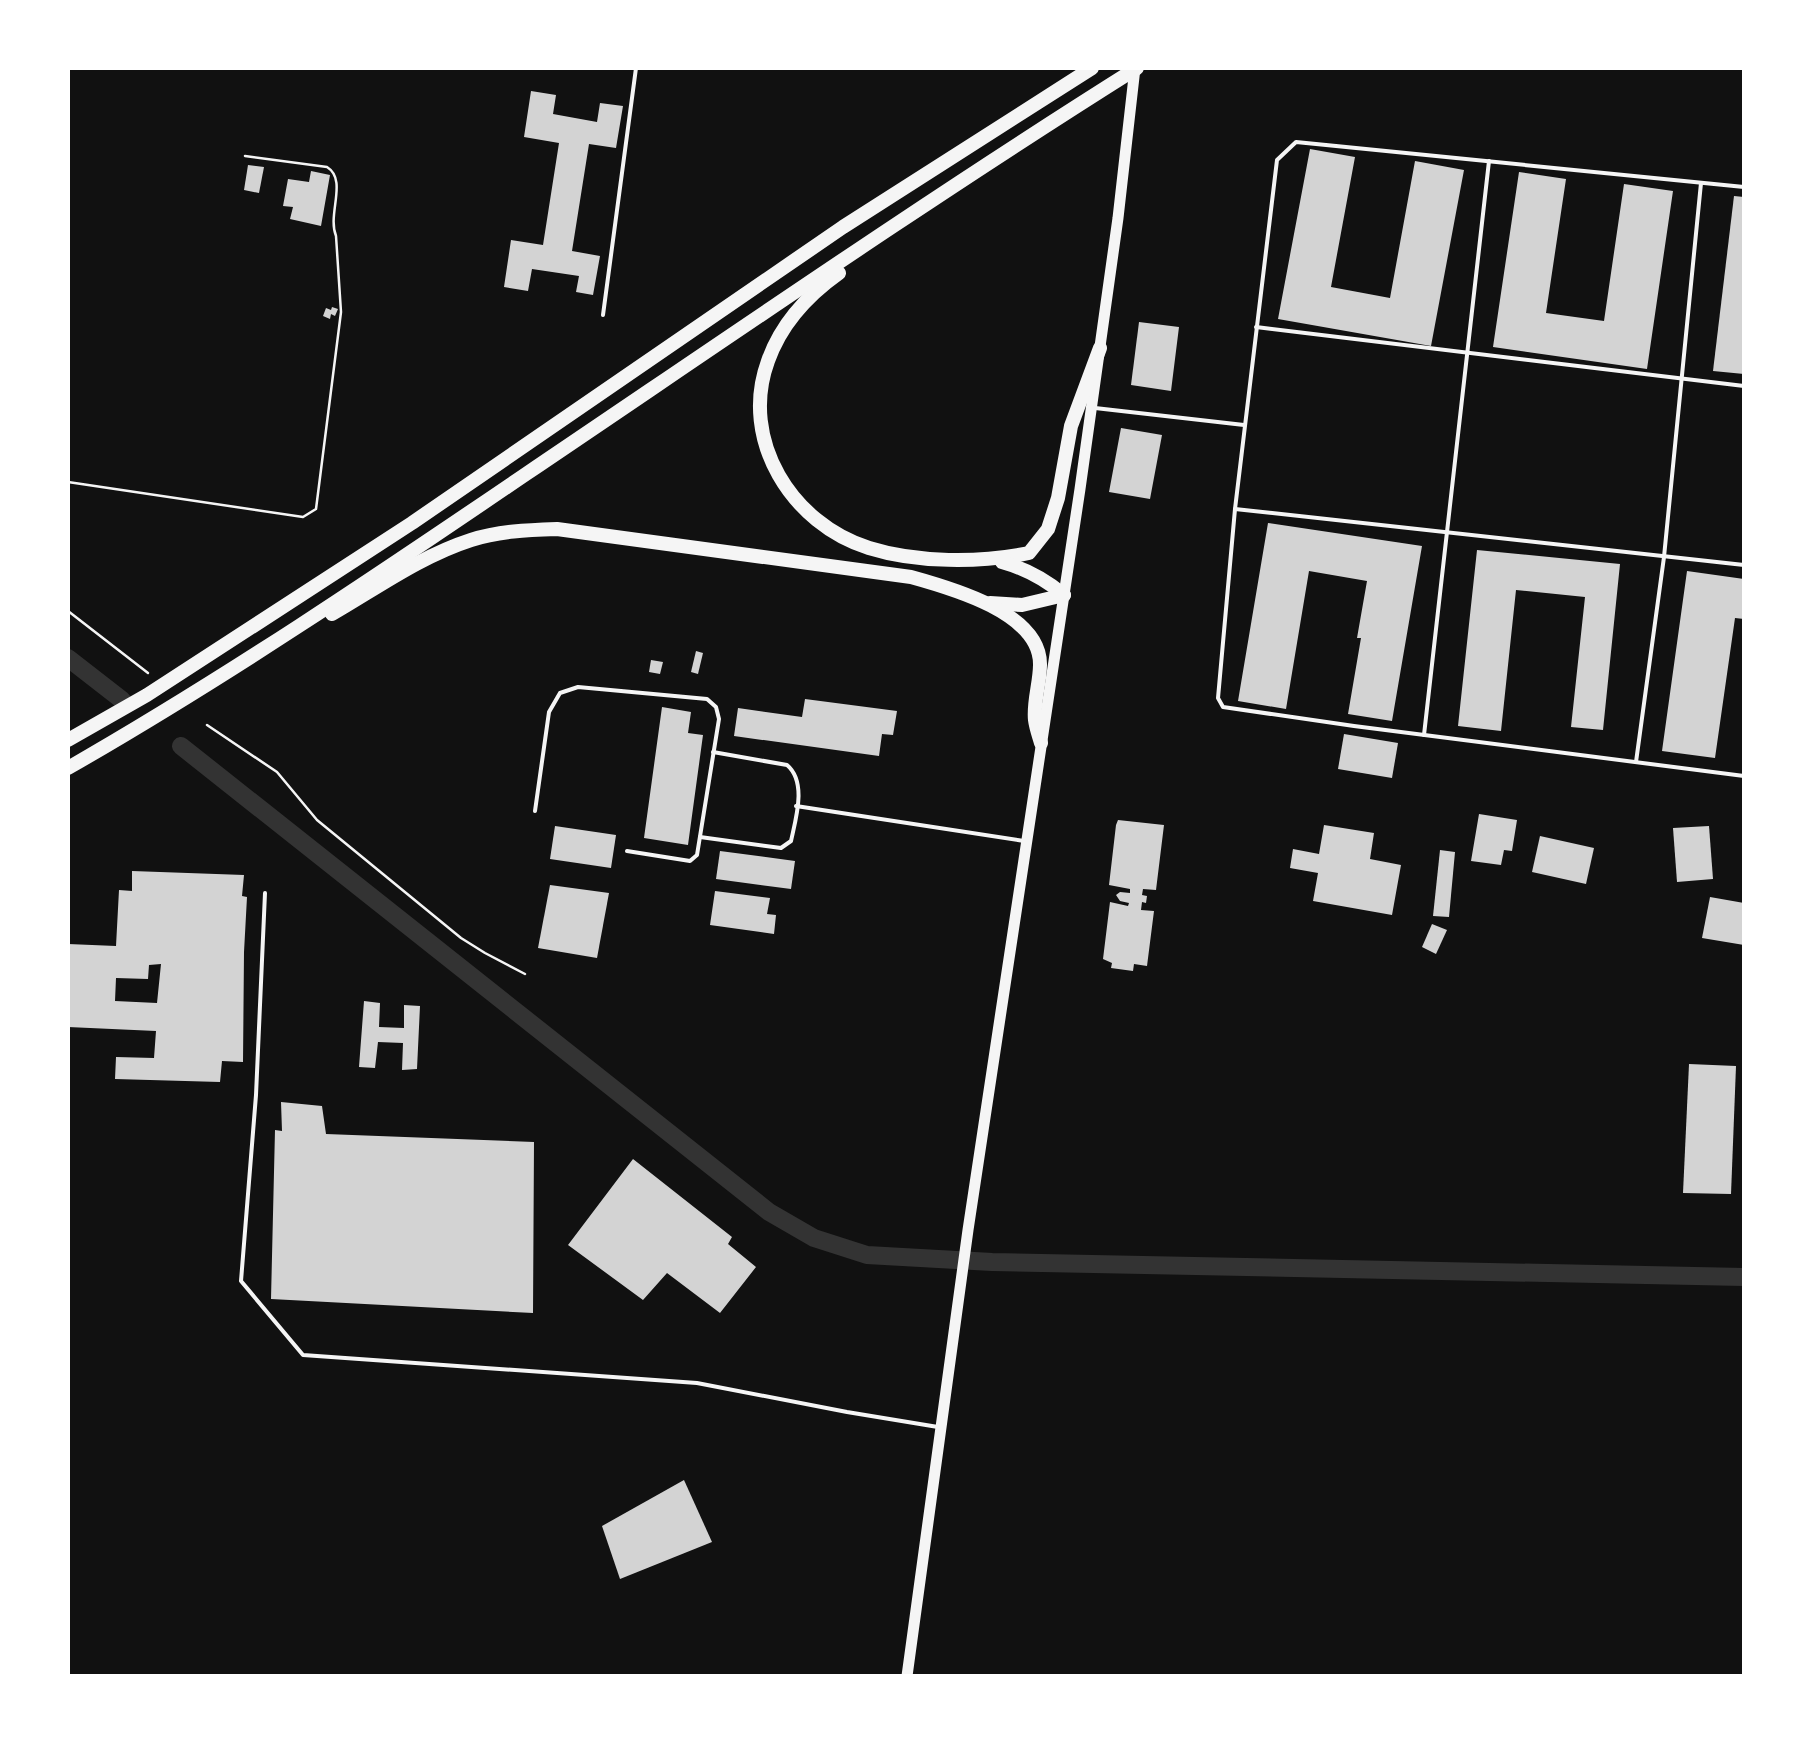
<svg xmlns="http://www.w3.org/2000/svg" width="1812" height="1744" viewBox="0 0 1812 1744" font-family="Commissioner,sans-serif">
  <rect width="100%" height="100%" fill="#111"/>
  <g fill="none" stroke-linecap="round" stroke-linejoin="round">
    <!-- canal -->
    <g stroke="#333" stroke-width="18">
      <path d="M68,658l54,42"/>
      <path d="M181,746l588,466 45,26 53,17 125,7 752,15"/>
    </g>
  </g>
  <!-- building -->
  <g fill="#d3d3d3" fill-rule="evenodd">
    <path d="M531,91l25,4 -3,19 44,8 3,-19 23,3 -7,42 -27,-4 -17,107 28,5 -7,39 -17,-3 3,-16 -47,-7 -4,22 -24,-4 7,-47 32,5 16,-102 -35,-6z"/>
    <path d="M1310,149l45,8 -24,130 59,11 25,-137 49,9 -33,176 -153,-27z"/>
    <path d="M248,165l16,2 -5,26 -15,-3z"/>
    <path d="M311,171l19,4 -9,51 -31,-7 3,-12 -10,-1 5,-27 21,3z"/>
    <path d="M1519,172l47,7 -20,134 58,8 20,-137 49,7 -26,178 -154,-22z"/>
    <path d="M1734,196l10,1v177l-31,-3z"/>
    <path d="M332,307l6,2 -3,7 -4,-2 -1,5 -7,-3 3,-8 5,2z"/>
    <path d="M1139,322l40,5 -8,64 -40,-6z"/>
    <path d="M1121,428l41,7 -12,64 -41,-7z"/>
    <path d="M1268,523l154,23 -30,175 -44,-7 13,-76h-4l10,-57 -58,-10 -23,138 -48,-8z"/>
    <path d="M1477,550l143,14 -17,166 -32,-3 14,-130 -69,-7 -15,141 -43,-5z"/>
    <path d="M1687,571l57,8v40l-9,-1 -20,140 -53,-7z"/>
    <path d="M696,651l7,2 -5,21 -7,-2z"/>
    <path d="M651,660l12,2 -3,12 -11,-2z"/>
    <path d="M805,699l92,12 -4,24 -11,-1 -3,22 -145,-20 4,-28 64,9z"/>
    <path d="M662,707l29,5 -3,21 15,2 -15,110 -44,-7z"/>
    <path d="M1344,734l54,9 -6,35 -54,-9z"/>
    <path d="M1479,814l38,6 -5,31 -8,-1 -3,15 -30,-4z"/>
    <path d="M1118,820l46,5 -8,65 -13,-1 -1,6 5,1 -1,7 -4,-1 -1,8 13,1 -7,55 -13,-2 -1,7 -22,-3 1,-5 -9,-4 7,-57 18,4 1,-3 -9,-2 -4,-6 4,-3 10,1v-4l-21,-4 7,-60z"/>
    <path d="M1324,825l50,8 -4,26 31,6 -9,50 -79,-14 5,-28 -28,-5 3,-19 26,5z"/>
    <path d="M555,826l61,9 -5,33 -61,-9z"/>
    <path d="M1709,826l4,53 -36,3 -4,-54z"/>
    <path d="M1540,836l54,12 -8,36 -54,-12z"/>
    <path d="M1440,850l15,2 -6,65 -16,-1z"/>
    <path d="M720,851l75,10 -4,28 -75,-10z"/>
    <path d="M132,871l112,4 -2,21 5,1 -3,55 -1,110 -21,-1 -2,21 -105,-3 1,-22 38,1 2,-27 -88,-4v-83l48,2 3,-56 13,1zM161,964l-4,39 -42,-2 1,-23 32,1 1,-14z"/>
    <path d="M550,885l59,8 -12,65 -59,-10z"/>
    <path d="M715,891l55,7 -3,16 9,1 -2,19 -64,-9z"/>
    <path d="M1710,897l34,6v42l-42,-7z"/>
    <path d="M1432,924l15,6 -11,24 -14,-7z"/>
    <path d="M364,1001l16,2 -1,24 25,1v-23l16,1 -3,63 -15,1 1,-27 -25,-1 -3,26 -16,-1z"/>
    <path d="M1689,1064l47,2 -5,128 -48,-1z"/>
    <path d="M281,1102l41,4 4,28 208,8 -1,171 -262,-14 4,-169 7,1z"/>
    <path d="M633,1159l99,78 -4,7 28,23 -36,46 -53,-40 -24,27 -75,-55z"/>
    <path d="M684,1480l28,62 -92,37 -18,-53z"/>
  </g>
  <g fill="none" stroke-linecap="round" stroke-linejoin="round">
    <!-- path -->
    <g stroke="#f5f5f5" stroke-width="2.5">
      <path d="M68,482l235,35 13,-8 25,-197 -5,-76c-9,-22 12,-56 -9,-69l-82,-11"/>
      <path d="M68,611l80,62"/>
      <path d="M207,725l70,47 40,48 144,118 24,15 40,21"/>
    </g>
    <!-- service -->
    <g stroke="#f5f5f5" stroke-width="4">
      <path d="M1744,187l-448,-45 -19,18 -42,349 -17,189 5,9 131,19 390,50"/>
      <path d="M603,315l33,-247"/>
      <path d="M1256,327l488,59"/>
      <path d="M1095,408l149,17"/>
      <path d="M1235,509l509,56"/>
      <path d="M1424,735l65,-574"/>
      <path d="M1636,762l28,-205 37,-374"/>
      <path d="M796,806l228,35"/>
      <path d="M535,811l14,-99 11,-19 18,-6 129,12 9,8 3,12 -22,136 -7,6 -63,-10"/>
      <path d="M700,837l81,11 10,-7c5,-23 16,-59 -4,-76l-74,-13"/>
      <path d="M265,893l-9,202 -15,186 62,74 394,28 150,29 91,15"/>
    </g>
    <!-- secondary -->
    <path stroke="#f5f5f5" stroke-width="11" d="M907,1676l61,-446 112,-741 38,-271 17,-150"/>
    <!-- trunk -->
    <g stroke="#f5f5f5" stroke-width="14">
      <path d="M839,273c-31,22 -58,51 -71,88 -29,79 24,163 101,187 48,15 111,15 160,5l19,-24 10,-31 13,-72 29,-78"/>
      <path d="M1002,562c25,7 43,17 62,33"/>
      <path d="M990,603l32,2 42,-10"/>
      <path d="M332,614c45,-26 89,-58 139,-74 28,-9 57,-10 86,-11l354,48c40,11 130,36 129,88 0,18 -7,37 -5,55 1,8 4,16 6,23"/>
      <path d="M68,740l79,-45 265,-172 431,-296 249,-159"/>
      <path d="M68,768c157,-90 308,-192 458,-294 203,-137 404,-276 611,-406"/>
    </g>
  </g>
  <!-- border -->
  <rect width="1812" height="1744" fill="none" stroke="#ffffff" stroke-width="140"/>
</svg>
